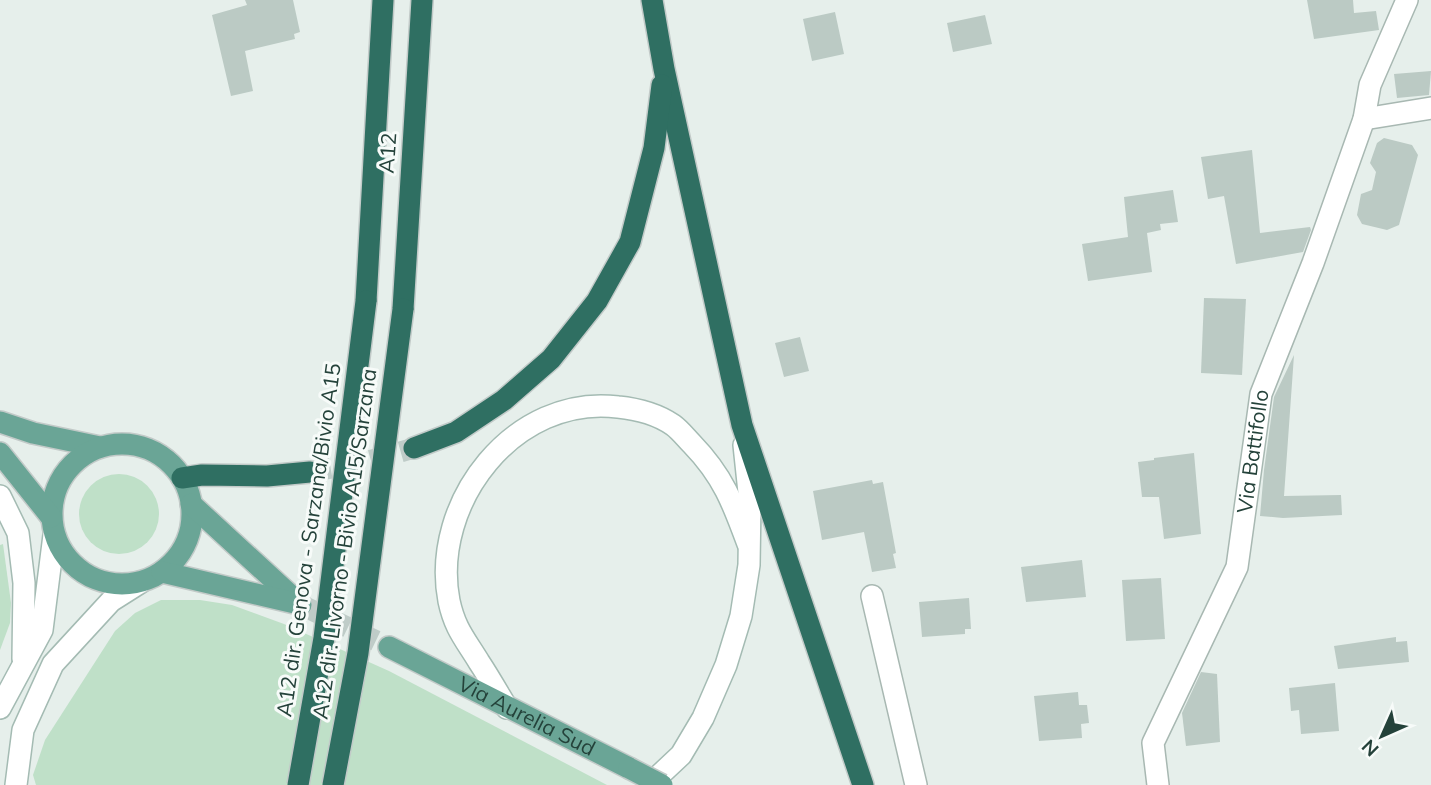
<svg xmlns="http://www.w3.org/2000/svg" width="1431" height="785" viewBox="0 0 1431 785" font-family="Mulish,sans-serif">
  <rect width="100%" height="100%" fill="#e6efeb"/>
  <!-- green -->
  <g fill="#bfe0c8">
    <circle cx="119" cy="514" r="40"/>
    <path d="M3,544l8,59 -1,20 -10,27v-105z"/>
    <path d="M161,600h39l32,5 52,19 105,47 218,114h-571l-3,-10 12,-35 70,-109 20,-18z"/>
  </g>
  <!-- building -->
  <g fill="#bbcac4">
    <path d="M245,0h48l7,32 -6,2 1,5 -50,12 8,40 -22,5 -19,-81 35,-10z"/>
    <path d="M1307,0h46l1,13 22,-2 3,19 -65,9z"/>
    <path d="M835,12l9,42 -32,7 -9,-42z"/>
    <path d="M985,15l7,29 -39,8 -6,-29z"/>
    <path d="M1431,71l-2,24 -32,3 -3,-24z"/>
    <path d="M1384,138l28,7 6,10 -19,70 -12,5 -25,-6 -5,-9 4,-21 11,-4 4,-18 -6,-9 7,-20z"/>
    <path d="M1252,150l8,83 50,-6 1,3 -8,22 -67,12 -12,-68 -16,3 -7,-42z"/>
    <path d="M1173,190l5,32 -18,2 1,6 -14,3 5,39 -64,9 -6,-37 46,-7 -4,-40z"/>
    <path d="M1204,298l42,1 -4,76 -41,-2z"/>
    <path d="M800,337l9,34 -25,6 -9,-34z"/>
    <path d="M1294,355l-10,141 57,-1 1,20 -59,3 -23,-2 4,-46 10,-73z"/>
    <path d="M1194,453l7,81 -37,5 -5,-42h-17l-4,-35 16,-2v-2z"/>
    <path d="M872,480l1,4 10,-2 13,71 -3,1 3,14 -24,4 -8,-40 -42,8 -9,-49z"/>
    <path d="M1082,560l4,37 -60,5 -5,-35z"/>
    <path d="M1161,578l4,61 -39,2 -4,-61z"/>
    <path d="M969,598l2,31h-6v5l-43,3 -3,-35z"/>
    <path d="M1396,637v5l11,-1 2,21 -71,7 -4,-23z"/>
    <path d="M1201,672l16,2 3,68 -34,4 -4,-33z"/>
    <path d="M1335,683l4,48 -38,3 -2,-24 -8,1 -2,-23z"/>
    <path d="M1078,692l1,13h8l2,18 -8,1 1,14 -43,3 -5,-45z"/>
  </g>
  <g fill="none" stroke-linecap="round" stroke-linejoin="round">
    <!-- primary-tunnel -->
    <path stroke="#bfccc8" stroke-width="21" stroke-dasharray="21 10" stroke-linecap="butt" d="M301,605l88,42"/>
    <!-- highway-tunnel -->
    <path stroke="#bfccc8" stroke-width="21" stroke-dasharray="21 10" stroke-linecap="butt" d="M310,472l55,-10 49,-14"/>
    <defs>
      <g id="street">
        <path d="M1364,119l67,-11"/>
        <path d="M872,596l44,189"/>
        <path id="s1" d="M1158,785l-5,-42 84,-176 24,-173 52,-131 51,-144 6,-34 37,-85"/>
      </g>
      <g id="secondary">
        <path d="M0,496l18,37 6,50 -1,76"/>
        <path d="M0,708l42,-78 12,-95"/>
        <path d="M507,708c-9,-15 -18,-31 -28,-46 -14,-23 -24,-33 -30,-61 -19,-99 66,-207 169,-194 20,2 39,7 55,18 7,5 13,13 19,19 31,32 41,59 56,100"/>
        <path d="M16,785l7,-55 30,-66 58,-63 30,-19"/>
        <path d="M649,785l32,-30 22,-37 23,-53 15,-49 8,-51 1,-63 -6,-57"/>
      </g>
      <g id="primary">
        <path d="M0,422l33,11 67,14"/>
        <circle cx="122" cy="514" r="70"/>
        <path d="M0,453l51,64"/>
        <path d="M191,504l110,101"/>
        <path d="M162,572l137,32"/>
        <path id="s2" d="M389,647l240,121"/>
      </g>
      <g id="highway">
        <path d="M652,0l12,69 78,356 121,360"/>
        <path d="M366,301l17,-301"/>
        <path d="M403,309l19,-309"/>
        <path d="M414,448l42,-16 48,-32 47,-41 46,-58 33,-59 24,-94 8,-63"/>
        <path d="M182,478l20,-3 65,1 43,-4"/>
      </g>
    </defs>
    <!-- street casing -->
    <use href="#street" stroke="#a8b8b2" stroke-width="24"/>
    <!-- secondary casing -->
    <use href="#secondary" stroke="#a4bbb3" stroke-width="24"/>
    <!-- primary casing -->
    <use href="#primary" stroke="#c2cac8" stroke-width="24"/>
    <!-- highway casing -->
    <use href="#highway" stroke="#c2cac8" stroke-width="24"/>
    <!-- street -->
    <use href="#street" stroke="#fff" stroke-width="21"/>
    <!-- secondary -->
    <use href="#secondary" stroke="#fff" stroke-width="21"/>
    <!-- primary -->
    <use href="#primary" stroke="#6aa596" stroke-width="21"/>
    <!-- highway -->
    <use href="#highway" stroke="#2f6f62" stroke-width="21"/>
    <defs>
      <path id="primary-bridge" d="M629,768l33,17"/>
      <g id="highway-bridge">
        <path d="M298,785l26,-147 42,-337"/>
        <path d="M333,785l25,-132 45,-344"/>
      </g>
    </defs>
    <!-- primary-bridge casing -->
    <use href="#primary-bridge" stroke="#c2cac8" stroke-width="24" stroke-linecap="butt"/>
    <!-- highway-bridge casing -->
    <use href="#highway-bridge" stroke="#c2cac8" stroke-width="24" stroke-linecap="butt"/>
    <!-- primary-bridge -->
    <use href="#primary-bridge" stroke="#6aa596" stroke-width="21"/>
    <!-- highway-bridge -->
    <use href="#highway-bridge" stroke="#2f6f62" stroke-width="21"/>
  </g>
  <g text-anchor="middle" stroke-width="6" stroke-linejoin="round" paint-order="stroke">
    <!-- street labels -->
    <g font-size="21" fill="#24423a" stroke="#f7fbf9">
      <text transform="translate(388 153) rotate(-86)" y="7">A12</text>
      <text dy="7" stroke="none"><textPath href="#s1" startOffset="354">Via Battifollo</textPath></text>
      <text transform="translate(309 540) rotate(-82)" y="7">A12 dir. Genova - Sarzana/Bivio A15</text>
      <text transform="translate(345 544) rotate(-82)" y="7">A12 dir. Livorno - Bivio A15/Sarzana</text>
      <text dy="7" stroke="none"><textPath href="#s2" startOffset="154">Via Aurelia Sud</textPath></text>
    </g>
  </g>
  <!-- north arrow -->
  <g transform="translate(1382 736) rotate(225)" stroke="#f7fbf9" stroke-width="5" paint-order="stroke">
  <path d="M0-5L12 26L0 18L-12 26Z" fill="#24423a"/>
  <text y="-10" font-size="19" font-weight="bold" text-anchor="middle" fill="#24423a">N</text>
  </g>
</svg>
